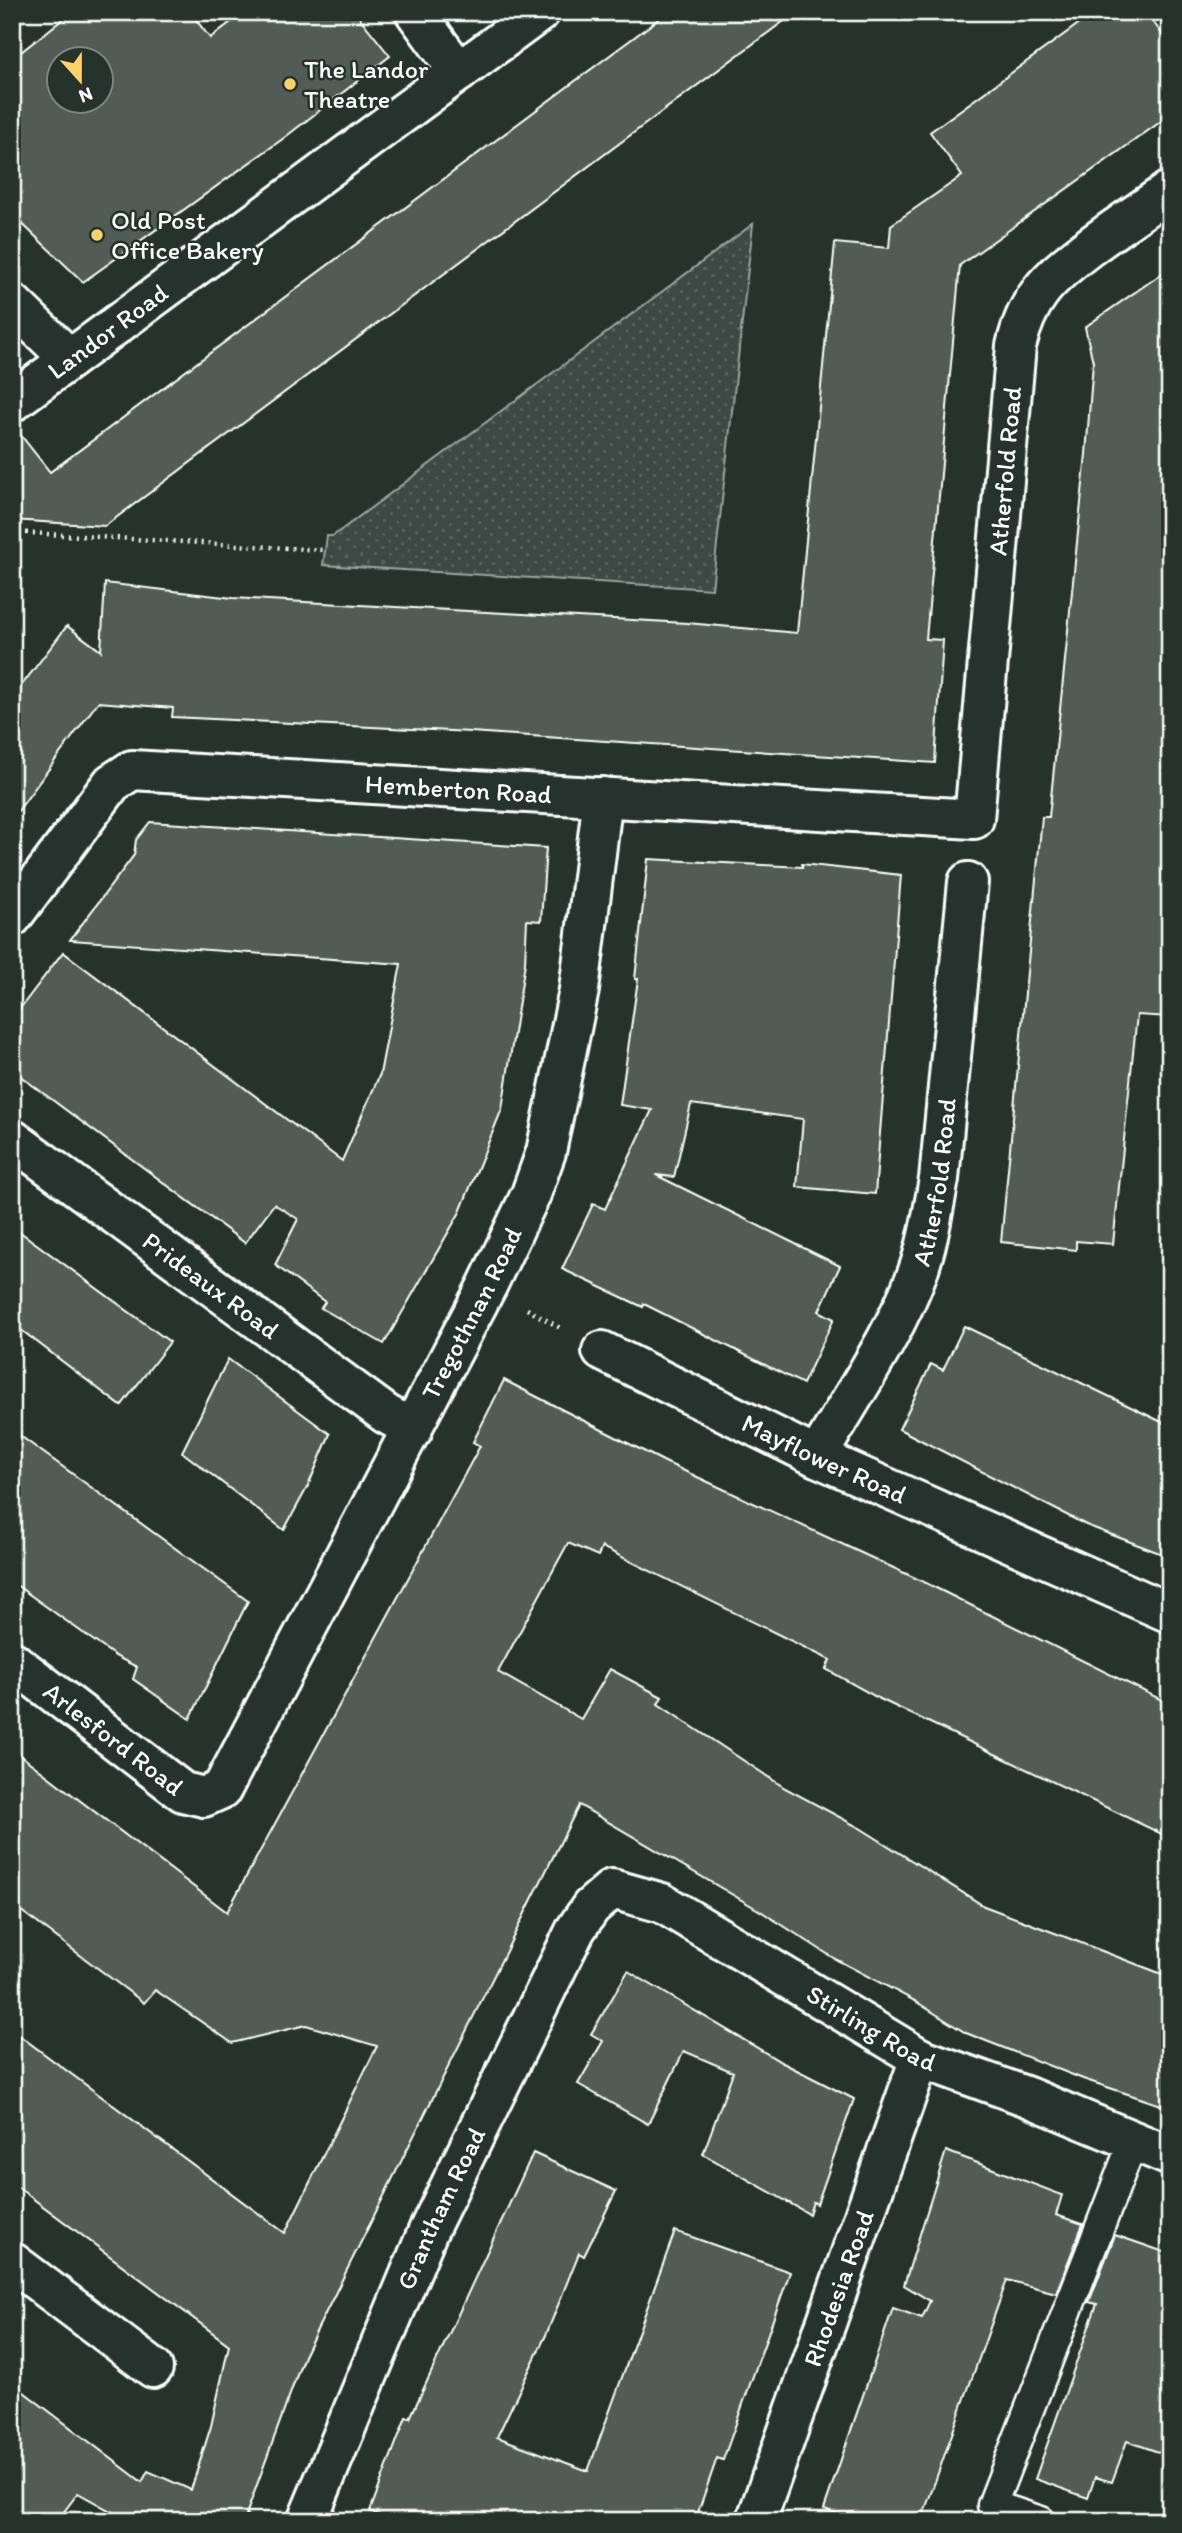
<svg xmlns="http://www.w3.org/2000/svg" width="1182" height="2533" viewBox="0 0 1182 2533" font-family="Itim,sans-serif">
  <defs>
    <pattern id="garden-dots" width="8" height="8" patternUnits="userSpaceOnUse" patternTransform="scale(1.75)"><rect width="8" height="8" fill="#3e4944"/><path d="M2 2h.1M6 6h.1" fill="none" stroke="#5b6460" stroke-width="1.8" stroke-linecap="round"/></pattern>
  </defs>
  <rect width="100%" height="100%" fill="#26332d"/>
  <filter id="ink" filterUnits="userSpaceOnUse"><feTurbulence type="fractalNoise" baseFrequency=".0143" numOctaves="2"/><feDisplacementMap in="SourceGraphic" scale="14" xChannelSelector="R" yChannelSelector="G"/><feConvolveMatrix kernelMatrix="1 2 1 2 8 2 1 2 1" color-interpolation-filters="sRGB"/></filter>
  <g filter="url(#ink)">
    <!-- garden -->
    <path fill="url(#garden-dots)" stroke="#9ea4a2" stroke-width="2" d="M753,224l-41,365 -389,-24 4,-29h6z"/>
    <!-- building -->
    <g fill="#515c57" stroke="#fff" stroke-width="2" fill-rule="evenodd">
      <path d="M72,12h118l20,26 34,-26h111l35,44 -106,82 -201,144 -71,-68v-155zM60,60h42v42h-42z"/>
      <path d="M668,12h128l-691,514 -93,-6v-96l38,48z"/>
      <path d="M1095,12h51l24,33v70l-210,150 -34,374 17,1 -8,123 -464,-31 -299,-15 1,-9 -75,-6 -86,117v-121l55,-72 34,25 4,-68 128,15 454,25 110,10 38,-390 54,5 2,-23 71,-49 -32,-44z"/>
      <path d="M1170,268v749l-33,-2 -24,229 -37,-3v9l-75,-8 41,-425h7l37,-363 7,-92 -8,-35z"/>
      <path d="M150,822l396,26 -5,73 -14,-1 -2,43 -23,146 -42,103 -76,132 -63,-36 4,-6 -50,-37 23,-46 -24,-15 -29,39 -233,-173v-51l51,-67 279,209 38,-87 21,-110 -331,-24 64,-85 2,-15z"/>
      <path d="M648,859l154,8v-3l99,11 -26,319 -78,-7 6,-68 -112,-15 -17,73 -18,-2 184,91 -21,45 15,8 -31,65 -159,-80 -1,3 -81,-38 31,-65 12,5 47,-99 -32,-5 18,-126h-3z"/>
      <path d="M12,1226l158,116 -49,64 -109,-83z"/>
      <path d="M964,1326l206,100v131l-84,-32 -187,-96 32,-65 12,6z"/>
      <path d="M228,1359l102,75 -22,52 -24,44 -102,-78z"/>
      <path d="M504,1380l161,82 261,121 244,121v134l-290,-139 -54,-30 4,-9 -228,-113 -4,9 -30,-13 -70,129 83,47 29,-50 52,28 -4,7 127,84 75,40 124,78 186,71v131l-87,-29 -117,-46 -51,-32 -80,-42 -73,-47 -183,-107 -275,551 -58,159 14,6h-141l2,-4 -43,-24 -21,28h-45v-138l130,99 6,-11 43,19 20,-64 18,-81 -217,-162v-153l273,203 92,-187 -71,-21 -74,18 -77,-53 -11,13 -132,-99v-155l215,163 253,-466 -7,-4z"/>
      <path d="M12,1430l236,171 -58,118 -57,-40 4,-12 -22,-11 -103,-74z"/>
      <path d="M628,1971l153,91 73,37 -37,105 -4,-2 -4,12 -106,-60 30,-82 -49,-21 -36,73 -70,-40 25,-43 -12,-7z"/>
      <path d="M946,2151l116,44 -6,20 27,9 -27,69 -49,-13 -86,241h-63l-34,-12 69,-201 29,10 8,-17 -26,-16z"/>
      <path d="M533,2153l83,38 -32,65 -5,-3 -33,82 -49,102 91,34 87,-240 115,41 -67,188 -6,-2 -22,63h-301l-24,-10 36,-94 4,1z"/>
      <path d="M1115,2235l55,19v202l-43,-15 -15,41 -17,-5 -7,21 -53,-19 62,-175 -8,-2z"/>
    </g>
    <g fill="none" stroke-linecap="round" stroke-linejoin="round">
      <defs>
        <path id="service" d="M1041,2521l-49,-16 142,-366"/>
        <g id="minor">
          <path d="M415,12l44,60"/>
          <path d="M12,303l58,56"/>
          <path id="s1" d="M12,402l528,-390"/>
          <path id="s2" d="M12,917l100,-134 20,-13 842,49 42,-473c5,-20 11,-37 24,-54 22,-31 96,-77 130,-102"/>
          <path id="s3" d="M12,1139l374,275 27,15"/>
          <path id="s4" d="M602,1351l215,106 353,156"/>
          <path id="s5" d="M817,1457c34,-60 76,-119 100,-183 11,-30 16,-63 22,-95l29,-297"/>
          <path id="s6" d="M12,1661l171,131 21,5 18,-8 265,-503 44,-92 15,-42 33,-162 24,-193"/>
          <path d="M12,2262l141,106"/>
          <path id="s7" d="M307,2521l121,-290 148,-302 15,-22 21,-18 50,14 258,155 108,39 142,59"/>
          <path id="s8" d="M756,2521l164,-463"/>
        </g>
      </defs>
      <!-- service casing -->
      <use href="#service" stroke="#fff" stroke-width="33"/>
      <!-- minor casing -->
      <use href="#minor" stroke="#fff" stroke-width="44"/>
      <!-- path -->
      <g stroke="#fff" stroke-width="4.5" stroke-dasharray="2 5" stroke-linecap="butt">
        <path d="M12,532l310,18"/>
        <path d="M527,1309l35,20"/>
      </g>
      <!-- service -->
      <use href="#service" stroke="#26332d" stroke-width="28"/>
      <!-- minor -->
      <use href="#minor" stroke="#26332d" stroke-width="38"/>
    </g>
  </g>
  <!-- markers -->
  <g fill="#ffd166" stroke="#26332d" stroke-width="2.5">
    <circle cx="290" cy="84" r="7"/>
    <circle cx="97" cy="235" r="7"/>
  </g>
  <g text-anchor="middle" stroke-width="5" stroke-linejoin="round" paint-order="stroke">
    <!-- poi labels -->
    <g font-size="26" fill="#fff" stroke="#26332d" text-anchor="start">
      <text x="304" y="78">The Landor<tspan x="304" dy="30">Theatre</tspan></text>
      <text x="111" y="229">Old Post<tspan x="111" dy="30">Office Bakery</tspan></text>
    </g>
    <!-- street labels -->
    <g font-size="26" fill="#fff" stroke="#26332d">
      <text dy="9" stroke="none"><textPath href="#s1" startOffset="119">Landor Road</textPath></text>
      <text dy="9" stroke="none"><textPath href="#s2" startOffset="1384">Atherfold Road</textPath></text>
      <text dy="9" stroke="none"><textPath href="#s2" startOffset="518">Hemberton Road</textPath></text>
      <text dy="9" stroke="none"><textPath href="#s5" startOffset="303">Atherfold Road</textPath></text>
      <text dy="9" stroke="none"><textPath href="#s3" startOffset="247">Prideaux Road</textPath></text>
      <text dy="9" stroke="none"><textPath href="#s6" startOffset="794">Tregothnan Road</textPath></text>
      <text dy="9" stroke="none"><textPath href="#s4" startOffset="247">Mayflower Road</textPath></text>
      <text dy="9" stroke="none"><textPath href="#s6" startOffset="128">Arlesford Road</textPath></text>
      <text dy="9" stroke="none"><textPath href="#s7" startOffset="1001">Stirling Road</textPath></text>
      <text dy="9" stroke="none"><textPath href="#s7" startOffset="340">Grantham Road</textPath></text>
      <text dy="9" stroke="none"><textPath href="#s8" startOffset="247">Rhodesia Road</textPath></text>
    </g>
  </g>
  <!-- margin -->
  <rect width="1182" height="2533" fill="none" stroke="#26332d" stroke-width="42"/>
  <rect x="21" y="21" width="1140" height="2491" fill="none" stroke="#fff" stroke-width="2.5" filter="url(#ink)"/>
  <!-- north arrow -->
  <g transform="translate(80 80) rotate(159)"><circle r="33" fill="#26332d" stroke="#7d8581" stroke-width="2"/>
  <path d="M0-5L12 26L0 18L-12 26Z" fill="#ffd166"/>
  <text y="-10" font-size="19" font-weight="bold" text-anchor="middle" fill="#ffffff">N</text>
  </g>
</svg>
